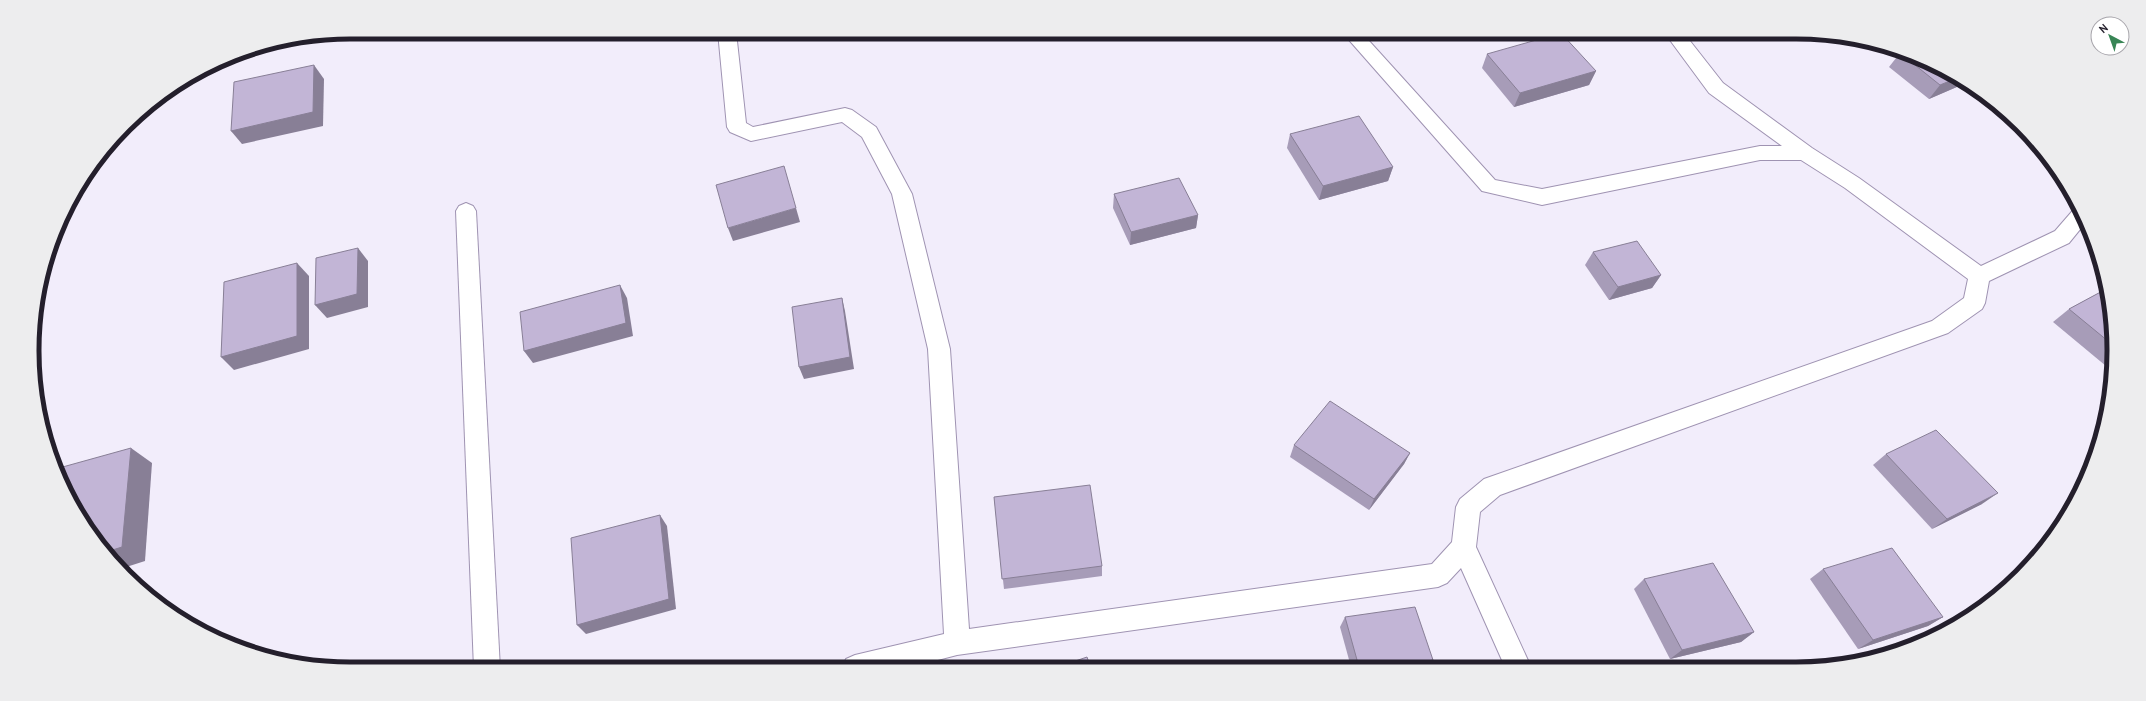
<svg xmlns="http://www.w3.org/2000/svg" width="2146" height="701" viewBox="0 0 2146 701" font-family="'PT Sans',sans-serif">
  <rect width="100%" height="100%" fill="#f2edfb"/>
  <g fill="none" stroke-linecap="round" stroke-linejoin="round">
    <defs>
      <g id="street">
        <path d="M718,32h18l10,91 7,4 92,-19 7,2 24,17 36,67 38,155 19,280 463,-65 20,-22 4,-35 4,-8 24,-20 448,-158 32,-23 4,-19 -123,-91 -44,-28h-41l-218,45 -60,-14 -140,-159h19l134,148 47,9 218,-43h22l-73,-53 -45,-61h19l40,51 89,65 47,30 122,88 74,-35 20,-23 3,-1 8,15 -17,21 -80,38 -4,22 -3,6 -34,24 -448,162 -20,17 -4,35 55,120h-26l-44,-99 -14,15 -9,4 -481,68 -50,13h-65l4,-9 9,-4 89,-21 -16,-285 -36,-155 -30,-57 -20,-15 -91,19 -21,-9 -3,-5z"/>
        <path d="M466,203l7,3 3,5 24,458h-26l-18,-458 3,-5z"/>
      </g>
    </defs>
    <!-- street casing -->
    <use href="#street" stroke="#9f93b2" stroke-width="2"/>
    <!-- street -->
    <use href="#street" fill="#fff" fill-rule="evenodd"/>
  </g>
  <!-- wall -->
  <g fill="#a79cb8">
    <path d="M1900,53l18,3 48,27 -37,16 -40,-32z"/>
    <path d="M1487,54l109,17 -7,14 -75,22 -32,-39z"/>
    <path d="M1290,134l103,33 -5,14 -69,19 -32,-52z"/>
    <path d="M1114,194l84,21 -2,13 -66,17 -17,-37z"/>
    <path d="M1593,252l68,23 -9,13 -43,12 -24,-35z"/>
    <path d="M2108,288l6,63 -2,20 -59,-49 16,-13z"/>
    <path d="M1294,445l116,8 -6,11 -35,46 -79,-53z"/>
    <path d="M1886,454l96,50 -50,25 -59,-64z"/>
    <path d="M994,497l108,69v10l-98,13z"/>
    <path d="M1823,569l120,48 -15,9 -70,23 -48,-70z"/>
    <path d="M1644,579l110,53 -13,10 -71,17 -36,-70z"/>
    <path d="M1345,617l88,43 -6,7h-76l-11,-40z"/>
  </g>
  <!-- shaded-wall -->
  <g fill="#887f96">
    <path d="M314,65l10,14 -1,47 -81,18 -11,-13z"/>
    <path d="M1596,71l-7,14 -75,22 6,-14z"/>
    <path d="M1957,78l9,5 -37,16 11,-14z"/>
    <path d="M1393,167l-5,14 -69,19 4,-14z"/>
    <path d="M796,208l4,14 -67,19 -5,-13z"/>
    <path d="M1198,215l-2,13 -66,17 1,-13z"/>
    <path d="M358,248l10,13v46l-41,11 -12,-13z"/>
    <path d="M297,263l12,13v73l-75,21 -13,-13z"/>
    <path d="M1661,275l-9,13 -43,12 9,-13z"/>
    <path d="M620,285l7,13 6,38 -100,27 -9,-12z"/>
    <path d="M842,298l3,13 9,58 -50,10 -5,-12z"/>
    <path d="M131,448l21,15 -7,98 -25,8 -14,-17z"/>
    <path d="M1410,453l-6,11 -35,46 5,-11z"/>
    <path d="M1998,493l-16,11 -50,25 15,-10z"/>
    <path d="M660,515l7,11 9,83 -90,25 -9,-9z"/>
    <path d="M1943,617l-15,9 -70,23 15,-9z"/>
    <path d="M1754,632l-13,10 -71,17 12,-9z"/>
  </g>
  <!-- building -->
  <g fill="#c2b5d6" stroke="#887f96">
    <path d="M1561,33l35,38 -76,22 -33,-39z"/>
    <path d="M1903,52l15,4 39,22 -17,7 -40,-32z"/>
    <path d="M314,65l-1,47 -82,19 3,-49z"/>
    <path d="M1359,116l34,51 -70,19 -33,-52z"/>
    <path d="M784,166l12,42 -68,20 -12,-43z"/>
    <path d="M1179,178l19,37 -67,17 -17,-38z"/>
    <path d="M1637,241l24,34 -43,12 -25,-35z"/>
    <path d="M358,248l-1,46 -42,11 1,-47z"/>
    <path d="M297,263v73l-76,21 3,-75z"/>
    <path d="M620,285l6,38 -102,28 -4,-39z"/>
    <path d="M2108,288v1l6,57 -45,-37z"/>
    <path d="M842,298l8,59 -51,10 -7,-60z"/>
    <path d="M1330,401l80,52 -36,46 -80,-54z"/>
    <path d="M1936,430l62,63 -51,26 -61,-65z"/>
    <path d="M131,448l-9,99 -16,5 -20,-24 -27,-60z"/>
    <path d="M1090,485l12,81 -100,13 -8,-82z"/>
    <path d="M660,515l9,84 -92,26 -6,-87z"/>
    <path d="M1892,548l51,69 -70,23 -50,-71z"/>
    <path d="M1713,563l41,69 -72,18 -38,-71z"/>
    <path d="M1415,607l18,53 -45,7h-29l-14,-50z"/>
    <path d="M1087,657l4,11h-36z"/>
  </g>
  <!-- crop -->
  <path d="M0 0H2146V701H0ZM350 39H1796A311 311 0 0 1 2107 350V351A311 311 0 0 1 1796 662H350A311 311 0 0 1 39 351V350A311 311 0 0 1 350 39Z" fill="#ededee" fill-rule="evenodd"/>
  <path fill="none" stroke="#241f2c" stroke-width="5" d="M350 39H1796A311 311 0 0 1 2107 350V351A311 311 0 0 1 1796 662H350A311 311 0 0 1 39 351V350A311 311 0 0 1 350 39Z"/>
  <!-- north arrow -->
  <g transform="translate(2110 36) rotate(319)"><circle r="19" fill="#ffffff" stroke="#a7a5ab"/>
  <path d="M0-3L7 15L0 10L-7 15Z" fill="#388555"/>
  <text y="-6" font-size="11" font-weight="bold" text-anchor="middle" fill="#241f2c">N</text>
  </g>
</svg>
